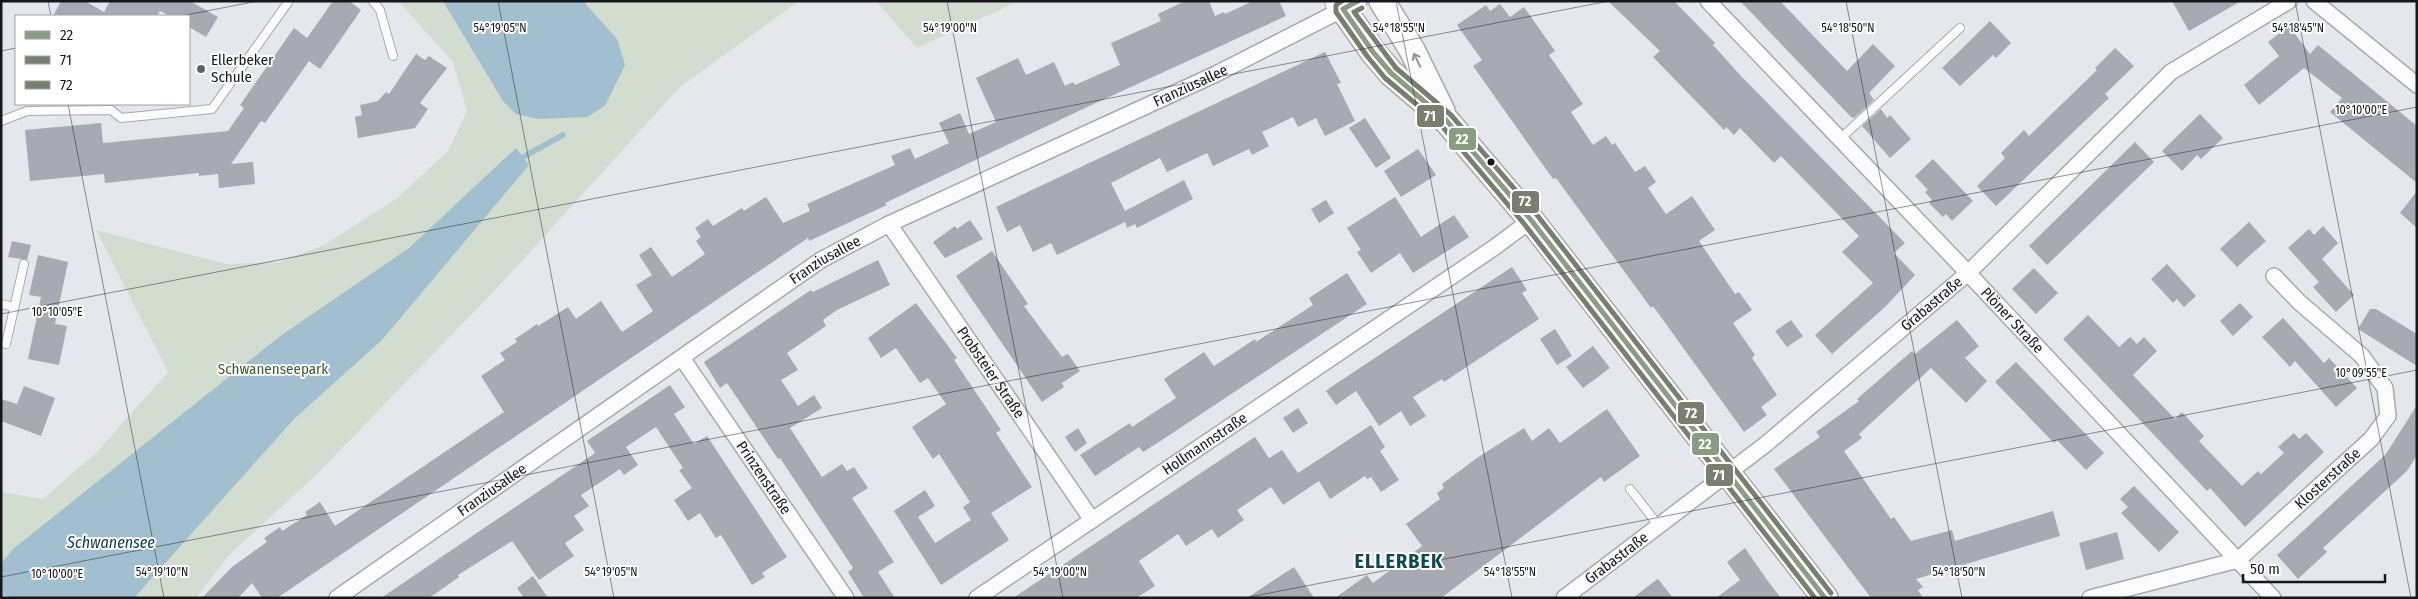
<svg xmlns="http://www.w3.org/2000/svg" width="2418" height="599" viewBox="0 0 2418 599" font-family="'Fira Sans Condensed',sans-serif">
  <rect width="100%" height="100%" fill="#e6e7ed"/>
  <!-- green -->
  <g fill="#d2ddcf">
    <path d="M398,1h401l-119,86 -181,199 -181,187 -88,81 -34,44h-195v-106l42,7 54,-47 71,-80 -72,-142 130,34 53,-2 45,-17 72,-46 52,-48 19,-40 -14,-49z"/>
    <path d="M876,1h143l-102,47z"/>
  </g>
  <!-- water -->
  <g fill="#a1bfcf">
    <path d="M443,1h140l34,38 8,26 -20,41 -18,11 -49,2 -22,-5 -13,-13z"/>
    <path d="M516,148l13,17 -147,175 -87,78 -161,180h-116l-17,-3v-31l12,-15 266,-212 130,-89z"/>
  </g>
  <g fill="none" stroke-linecap="round" stroke-linejoin="round">
    <!-- stream -->
    <path stroke="#a1bfcf" stroke-width="5.5" d="M523,157l40,-22"/>
  </g>
  <!-- building -->
  <g fill="#a7a9b3">
    <path d="M61,1h24l19,11 6,-11h80l28,16 -12,20 -17,-10v-11h-19l-10,-5 -3,5h-104z"/>
    <path d="M333,1h16l12,9 -41,59 -11,-8 -44,62 -4,-2 -30,43 22,-2 2,22 -36,4 -1,-14 -19,2v-3l-94,10 -1,-9 -74,7 -5,-51 76,-7 2,20 125,-12 16,-23 -4,-3 54,-77 13,10z"/>
    <path d="M1185,1h24l6,15 9,-4 1,2 28,-13h26l7,15 -201,92 -200,95 2,2 -37,17 -41,19 -1,-3 -531,360h-15l-10,-15 -14,15h-36l30,-31 35,-25 -3,-4 16,-11 2,4 25,-16 -2,-3 15,-10 15,24 169,-114 -23,-36 24,-16 -5,-7 17,-11 -2,-3 22,-15 1,2 30,-19 8,12 25,-18 21,31 31,-21 -17,-26 16,-10 -13,-20 12,-8 21,30 33,-23 -9,-13 5,-4 -6,-9 13,-9 5,7 29,-18 2,3 22,-14 17,26 27,-12 -3,-7 88,-39 -4,-9 19,-8 5,11 34,-16 -10,-20 21,-10 9,21 27,-12 -20,-44 42,-20 8,17 28,-13 11,24 8,-4 2,3 45,-20 -9,-22 50,-22 -3,-7z"/>
    <path d="M1608,1h66l41,42 -2,2 28,31 164,167 -11,10 21,22 -30,32 -53,47 -17,-19 58,-52 -31,-31 17,-16 -78,-80 -7,7 -34,-35 -6,7 -8,-8 -2,3 -71,-73 7,-6z"/>
    <path d="M1740,1h40l67,70 26,-27 22,22 -26,27 5,7 -20,18 -3,-1z"/>
    <path d="M2172,1h69l-52,30z"/>
    <path d="M1500,4l10,13 14,-10 31,44 -6,4 34,49 -12,8 22,33 13,-9 6,9 3,-2 20,29 10,-6 11,16 -8,6 18,26 26,-18 23,34 -16,11 36,53 4,-2 13,18 -19,13 22,32 -3,3 25,37 -16,12 6,8 -23,17 -91,-126 -2,2 -95,-130 -3,1 -80,-113 9,-6 -25,-35 29,-20 4,6z"/>
    <path d="M1990,21l21,22 -15,15 -3,-3 -33,31 -18,-18z"/>
    <path d="M2289,26l21,28 8,-9 99,81v57l-87,-71 12,-14 -38,-30 -45,37 -15,-20 35,-29 -11,-14z"/>
    <path d="M2115,48l19,18 -29,28 4,4 -113,108 -19,-20 28,-28 -4,-5 23,-23 5,6 68,-66 -2,-2z"/>
    <path d="M1325,52l16,31 -4,1 18,37 -30,15 -9,-18 -18,9 -5,-10 -31,15 7,14 -17,9 -3,-6 -36,17 -6,-13 -40,19 -7,-14 -49,25 14,28 59,-31 9,19 -56,29 -2,-4 -8,4 -2,-6 -68,33 -6,-12 -18,9 -13,-27 -13,7 -11,-25z"/>
    <path d="M416,54l9,6 4,-4 18,12 -27,35 8,6 -13,19 -57,10 -3,-21 7,-2 -2,-10 18,-4 8,-9 3,2z"/>
    <path d="M1881,109l6,9 3,-3 21,24 -21,19 -28,-32z"/>
    <path d="M2200,114l23,24 -22,21 -4,-4 -15,16 -20,-20z"/>
    <path d="M1365,118l26,40 -15,10 -27,-40z"/>
    <path d="M2135,142l19,20 -107,103 -18,-19z"/>
    <path d="M1418,149l18,26 -35,22 -17,-26z"/>
    <path d="M1933,159l40,42 -21,20 -6,-7 -3,3 -14,-14 3,-3 -7,-8 3,-2 -13,-14z"/>
    <path d="M2417,191v37l-17,-15z"/>
    <path d="M1395,197l26,40 33,-22 15,22 -56,36 -13,-20 -29,20 -14,-21 4,-2 -14,-22z"/>
    <path d="M1326,200l8,13 -15,10 -8,-14z"/>
    <path d="M970,220l13,19 -38,19 -12,-16 22,-16 2,3z"/>
    <path d="M2249,222l17,19 -29,26 -17,-18z"/>
    <path d="M2323,226l15,17 -16,16 32,36 -18,17 -23,-25 6,-5 -31,-34 21,-19 5,6z"/>
    <path d="M12,241l19,4 -4,15 -19,-3z"/>
    <path d="M992,251l36,53 -4,2 38,51 6,-3 12,17 -18,12 2,4 -22,15 -86,-126z"/>
    <path d="M38,255l30,7 -13,62 12,2 -8,39 -31,-6 13,-62 -12,-2z"/>
    <path d="M878,260l12,25 -53,25 -14,10 3,6 -39,27 11,17 -17,10 17,26 16,-11 8,13 -32,20 32,49 20,-13 5,7 7,-4 14,21 -16,10 42,64 -16,10 17,26h-31l-16,-26 5,-4 -73,-110 -2,1 -51,-76 -7,5 -16,-26 107,-72 2,2z"/>
    <path d="M2167,264l29,32 -12,11 -7,-8 -4,4 -22,-24z"/>
    <path d="M1512,267l15,23 -5,3 17,26 -95,63 -2,-3 -29,18 13,19 -16,10 -9,-15 -22,15 -23,-35 -20,14 -10,-14 5,-4z"/>
    <path d="M2034,268l24,25 -22,21 -24,-25z"/>
    <path d="M1347,273l20,31 -205,136 -19,12 -4,-5 -44,29 -15,-21 50,-32 2,4 44,-29 -12,-19 40,-27 10,14 41,-27 1,3 57,-37 -4,-7z"/>
    <path d="M916,303l41,55 -3,2 47,70 -5,3 36,54 -41,26 18,27 -68,45 -47,-74 31,-21 10,16 -17,11 17,26 36,-23 -8,-13 7,-5 -31,-48 -6,5 -21,-32 34,-23 -18,-26 -8,5 -24,-35 -15,10 -13,-20z"/>
    <path d="M2240,303l13,14 -20,19 -13,-15z"/>
    <path d="M2370,309h6l41,25v32l-59,-37z"/>
    <path d="M2088,315l31,32 11,-10 7,7 7,-7 13,14 -24,24 42,44 7,-7 22,24 -5,5 43,45 16,-15 3,3 23,-21 -6,-6 16,-14 5,6 7,-6 18,19 -79,75 -35,-39 -3,3 -144,-152z"/>
    <path d="M2283,318l41,45 5,-5 28,30 -21,19 -41,-46 -5,6 -28,-30z"/>
    <path d="M1791,320l12,16 -16,11 -12,-16z"/>
    <path d="M1957,320l22,26 -14,12 22,23 -21,22 -35,-35 -72,66 3,4 -18,13 47,68 3,-2 17,24 41,-11 3,11 98,-30 7,25 -144,43 7,8 -5,3 5,8h-52l-97,-129 46,-32 -4,-5 43,-31 -2,-2 55,-48 3,3z"/>
    <path d="M1555,329l17,27 -15,9 -17,-26z"/>
    <path d="M1593,346l17,22 -27,20 -17,-21z"/>
    <path d="M2016,362l88,91 -18,17 -29,-30 -3,3 -59,-61z"/>
    <path d="M670,385l15,22 -11,7 20,30 13,-8 80,121 -25,16 3,4 -13,8 -31,-50 -5,3 -16,-25 -12,8 -14,-21 18,-12 -13,-18 4,-2 -27,-41 -30,20 12,18 -14,10 -4,-6 -39,26 8,11 -15,10 10,14 -19,13 9,13 -35,24 -27,-39 -54,34 1,2 -30,21h-48l214,-145 -8,-12z"/>
    <path d="M24,386l31,12 -14,38 -40,-15v-22l16,5z"/>
    <path d="M2417,405v50l-10,16 -84,77 4,4 -29,27 -21,-24 109,-101z"/>
    <path d="M1298,408l10,15 -15,10 -10,-15z"/>
    <path d="M1607,409l33,47 -36,26 -3,-5 -160,121h-106l32,-23 6,8 49,-37 -16,-22 34,-25 -3,-6 7,-5 -2,-4 35,-26 47,-30 8,13 17,-13 11,15z"/>
    <path d="M1371,425l14,22 -5,4 19,29 -18,12 -10,-15 -4,2 -2,-3 -35,23 -11,-18 -36,24 -12,-18 -34,23 7,10 -26,18 -6,-9 -26,17 -8,-12 -39,27 16,25 -19,12h-123l242,-161 14,21 13,-8 16,23z"/>
    <path d="M1078,428l9,15 -12,9 -10,-15z"/>
    <path d="M2134,486l45,46 -20,20 -38,-39 7,-6 -8,-8z"/>
    <path d="M2117,532l7,27 -38,11 -7,-27z"/>
    <path d="M1745,548l22,32 14,18h-65l24,-18 -13,-18z"/>
    <path d="M1294,567l20,31h-67z"/>
    <path d="M533,576l15,22h-24l-7,-10z"/>
    <path d="M1658,579l15,19h-40l19,-15z"/>
  </g>
  <g fill="none" stroke-linecap="round" stroke-linejoin="round">
    <defs>
      <g id="lane">
        <path d="M373,1l7,9 13,46"/>
        <path d="M1,121l26,-10 84,-1 10,8 91,-9 77,-108"/>
        <path d="M1840,139l120,-111"/>
        <path d="M1,304l13,3"/>
        <path d="M6,344l18,-80"/>
        <path d="M1630,489l29,37"/>
      </g>
      <g id="street">
        <path id="s1" d="M1708,1l260,272 305,325"/>
        <path d="M2314,1l103,84"/>
        <path id="s2" d="M889,224l203,296"/>
        <path id="s3" d="M682,358l164,240"/>
        <path id="s4" d="M337,598l484,-338 68,-36 327,-150 143,-73"/>
        <path id="s5" d="M977,598l518,-351 36,-27"/>
        <path id="s6" d="M1564,598l202,-154 202,-171 203,-201 118,-71"/>
        <path id="s7" d="M2090,598l148,-38 133,-121 17,-23 -3,-28 -23,-32 -63,-54 -25,-26"/>
      </g>
      <g id="primary">
        <path d="M1382,1l30,49 30,61"/>
        <path d="M1343,9l30,43 18,21 55,47 85,100 294,378"/>
      </g>
      <path id="highway" d="M1339,1l4,8"/>
    </defs>
    <!-- lane casing -->
    <use href="#lane" stroke="#a9a9ae" stroke-width="10"/>
    <!-- street casing -->
    <use href="#street" stroke="#a9a9ae" stroke-width="18"/>
    <!-- primary casing -->
    <use href="#primary" stroke="#a9a9ae" stroke-width="28"/>
    <!-- highway casing -->
    <use href="#highway" stroke="#a9a9ae" stroke-width="30"/>
    <!-- lane -->
    <use href="#lane" stroke="#fbfbfc" stroke-width="8"/>
    <!-- street -->
    <use href="#street" stroke="#fbfbfc" stroke-width="15"/>
    <!-- primary -->
    <use href="#primary" stroke="#fbfbfc" stroke-width="25"/>
    <!-- highway -->
    <use href="#highway" stroke="#fbfbfc" stroke-width="28"/>
    <defs>
      <path id="bus-1" d="M1358,1l-15,8 30,43 18,21 55,47 85,100 294,378"/>
      <path id="bus-2" d="M1342,1l-6,4v7l31,44 18,22 56,47 84,100 290,373"/>
      <path id="bus-3" d="M1362,8l-8,4 42,56 55,47 86,100 294,378"/>
    </defs>
    <!-- bus-1 casing -->
    <use href="#bus-1" stroke="#fff" stroke-width="9"/>
    <!-- bus-2 casing -->
    <use href="#bus-2" stroke="#fff" stroke-width="9"/>
    <!-- bus-3 casing -->
    <use href="#bus-3" stroke="#fff" stroke-width="9"/>
    <!-- bus-1 -->
    <use href="#bus-1" stroke="#889d84" stroke-width="5"/>
    <!-- bus-2 -->
    <use href="#bus-2" stroke="#797e6f" stroke-width="5"/>
    <!-- bus-3 -->
    <use href="#bus-3" stroke="#797e6f" stroke-width="5"/>
  </g>
  <!-- one-way arrows -->
  <defs><path id="oneway-shaft" d="M-6 0H5M1.5-3L5.5 0L1.5 3" fill="none" stroke-width="1.6" stroke-linecap="round" stroke-linejoin="round" transform="scale(1.25)"/></defs>
  <use stroke="#949497" href="#oneway-shaft" transform="translate(1417 60) rotate(-116)"/>
  <!-- ticks -->
  <path fill="none" stroke="#16171b" stroke-width="1" stroke-opacity="0.45" d="M48,1l3,15M498,1l116,597M947,1l116,597M1396,1l116,597M1846,1l116,597M2295,1l116,597M181,16l77,-15M1,51l15,-3M68,104l96,494M1,314l1608,-313M1,577l2416,-470M1244,598l1173,-228"/>
  <!-- markers -->
  <circle fill="#5f6064" stroke="#fff" stroke-width="2" cx="201" cy="69" r="5"/>
  <circle fill="#16171b" stroke="#fff" stroke-width="2" cx="1491" cy="162" r="4.5"/>
  <g text-anchor="middle" stroke-width="4" stroke-linejoin="round" paint-order="stroke">
    <!-- poi labels -->
    <g font-size="15" fill="#16171b" stroke="#fff" text-anchor="start">
      <text x="211" y="65">Ellerbeker<tspan x="211" dy="17">Schule</tspan></text>
    </g>
    <!-- street labels -->
    <g font-size="15" fill="#16171b" stroke="#fff">
      <text dy="5" stroke="none"><textPath href="#s4" startOffset="999">Franziusallee</textPath></text>
      <text dy="5" stroke="none"><textPath href="#s4" startOffset="594">Franziusallee</textPath></text>
      <text dy="5" stroke="none"><textPath href="#s6" startOffset="471">Grabastraße</textPath></text>
      <text dy="5" stroke="none"><textPath href="#s1" startOffset="441">Plöner Straße</textPath></text>
      <text dy="5" stroke="none"><textPath href="#s2" startOffset="180">Probsteier Straße</textPath></text>
      <text dy="5" stroke="none"><textPath href="#s5" startOffset="275">Hollmannstraße</textPath></text>
      <text dy="5" stroke="none"><textPath href="#s3" startOffset="145">Prinzenstraße</textPath></text>
      <text dy="5" stroke="none"><textPath href="#s7" startOffset="274">Klosterstraße</textPath></text>
      <text dy="5" stroke="none"><textPath href="#s4" startOffset="189">Franziusallee</textPath></text>
      <text dy="5" stroke="none"><textPath href="#s6" startOffset="66">Grabastraße</textPath></text>
    </g>
    <!-- park labels -->
    <g font-size="15" fill="#3f5e2c" stroke="#fff">
      <text x="273" y="374">Schwanenseepark</text>
    </g>
    <!-- water labels -->
    <g font-size="16" font-style="italic" fill="#133949" stroke="#fff">
      <text x="111" y="548">Schwanensee</text>
    </g>
    <!-- district labels -->
    <g font-size="20" font-weight="bold" letter-spacing="1" fill="#0d4954" stroke="#fff">
      <text x="1399" y="568">ELLERBEK</text>
    </g>
  </g>
  <g font-size="12" text-anchor="middle" fill="#16171b" stroke="#fff" stroke-width="4" stroke-linejoin="round" paint-order="stroke">
    <text x="500" y="32">54°19'05"N</text>
    <text x="950" y="32">54°19'00"N</text>
    <text x="1399" y="32">54°18'55"N</text>
    <text x="1848" y="32">54°18'50"N</text>
    <text x="2298" y="32">54°18'45"N</text>
    <text x="2361" y="114">10°10'00"E</text>
    <text x="57" y="316">10°10'05"E</text>
    <text x="2361" y="377">10°09'55"E</text>
    <text x="162" y="576">54°19'10"N</text>
    <text x="611" y="576">54°19'05"N</text>
    <text x="1060" y="576">54°19'00"N</text>
    <text x="1510" y="576">54°18'55"N</text>
    <text x="1959" y="576">54°18'50"N</text>
    <text x="57" y="578">10°10'00"E</text>
  </g>
  <g stroke="#fff" stroke-width="2">
    <rect x="1416" y="104" width="29" height="24" rx="5" fill="#797e6f"/>
    <rect x="1448" y="127" width="29" height="24" rx="5" fill="#889d84"/>
    <rect x="1511" y="190" width="29" height="24" rx="5" fill="#797e6f"/>
    <rect x="1677" y="401" width="28" height="24" rx="5" fill="#797e6f"/>
    <rect x="1691" y="432" width="29" height="24" rx="5" fill="#889d84"/>
    <rect x="1705" y="463" width="29" height="24" rx="5" fill="#797e6f"/>
  </g>
  <g font-size="14" text-anchor="middle" font-weight="bold" fill="#fff">
    <text x="1430" y="121">71</text>
    <text x="1462" y="144">22</text>
    <text x="1525" y="206">72</text>
    <text x="1691" y="418">72</text>
    <text x="1705" y="449">22</text>
    <text x="1719" y="480">71</text>
  </g>
  <!-- border -->
  <rect width="2418" height="599" fill="none" stroke="#16171b" stroke-width="5"/>
  <!-- legend -->
  <rect x="15" y="15" width="175" height="90" fill="#ffffff" stroke="#a2a2a4"/>
  <rect x="25" y="31" width="25" height="8" fill="#889d84" stroke="#a2a2a4"/>
  <text x="60" y="40" font-size="15" fill="#16171b">22</text>
  <rect x="25" y="56" width="25" height="8" fill="#797e6f" stroke="#a2a2a4"/>
  <text x="60" y="65" font-size="15" fill="#16171b">71</text>
  <rect x="25" y="81" width="25" height="8" fill="#797e6f" stroke="#a2a2a4"/>
  <text x="60" y="90" font-size="15" fill="#16171b">72</text>
  <!-- scale -->
  <path d="M2243 574v8h142v-8" fill="none" stroke="#16171b" stroke-width="2.5"/>
  <text x="2250" y="574" font-size="15" fill="#16171b" stroke="#ffffff" stroke-width="4" paint-order="stroke">50 m</text>
</svg>
